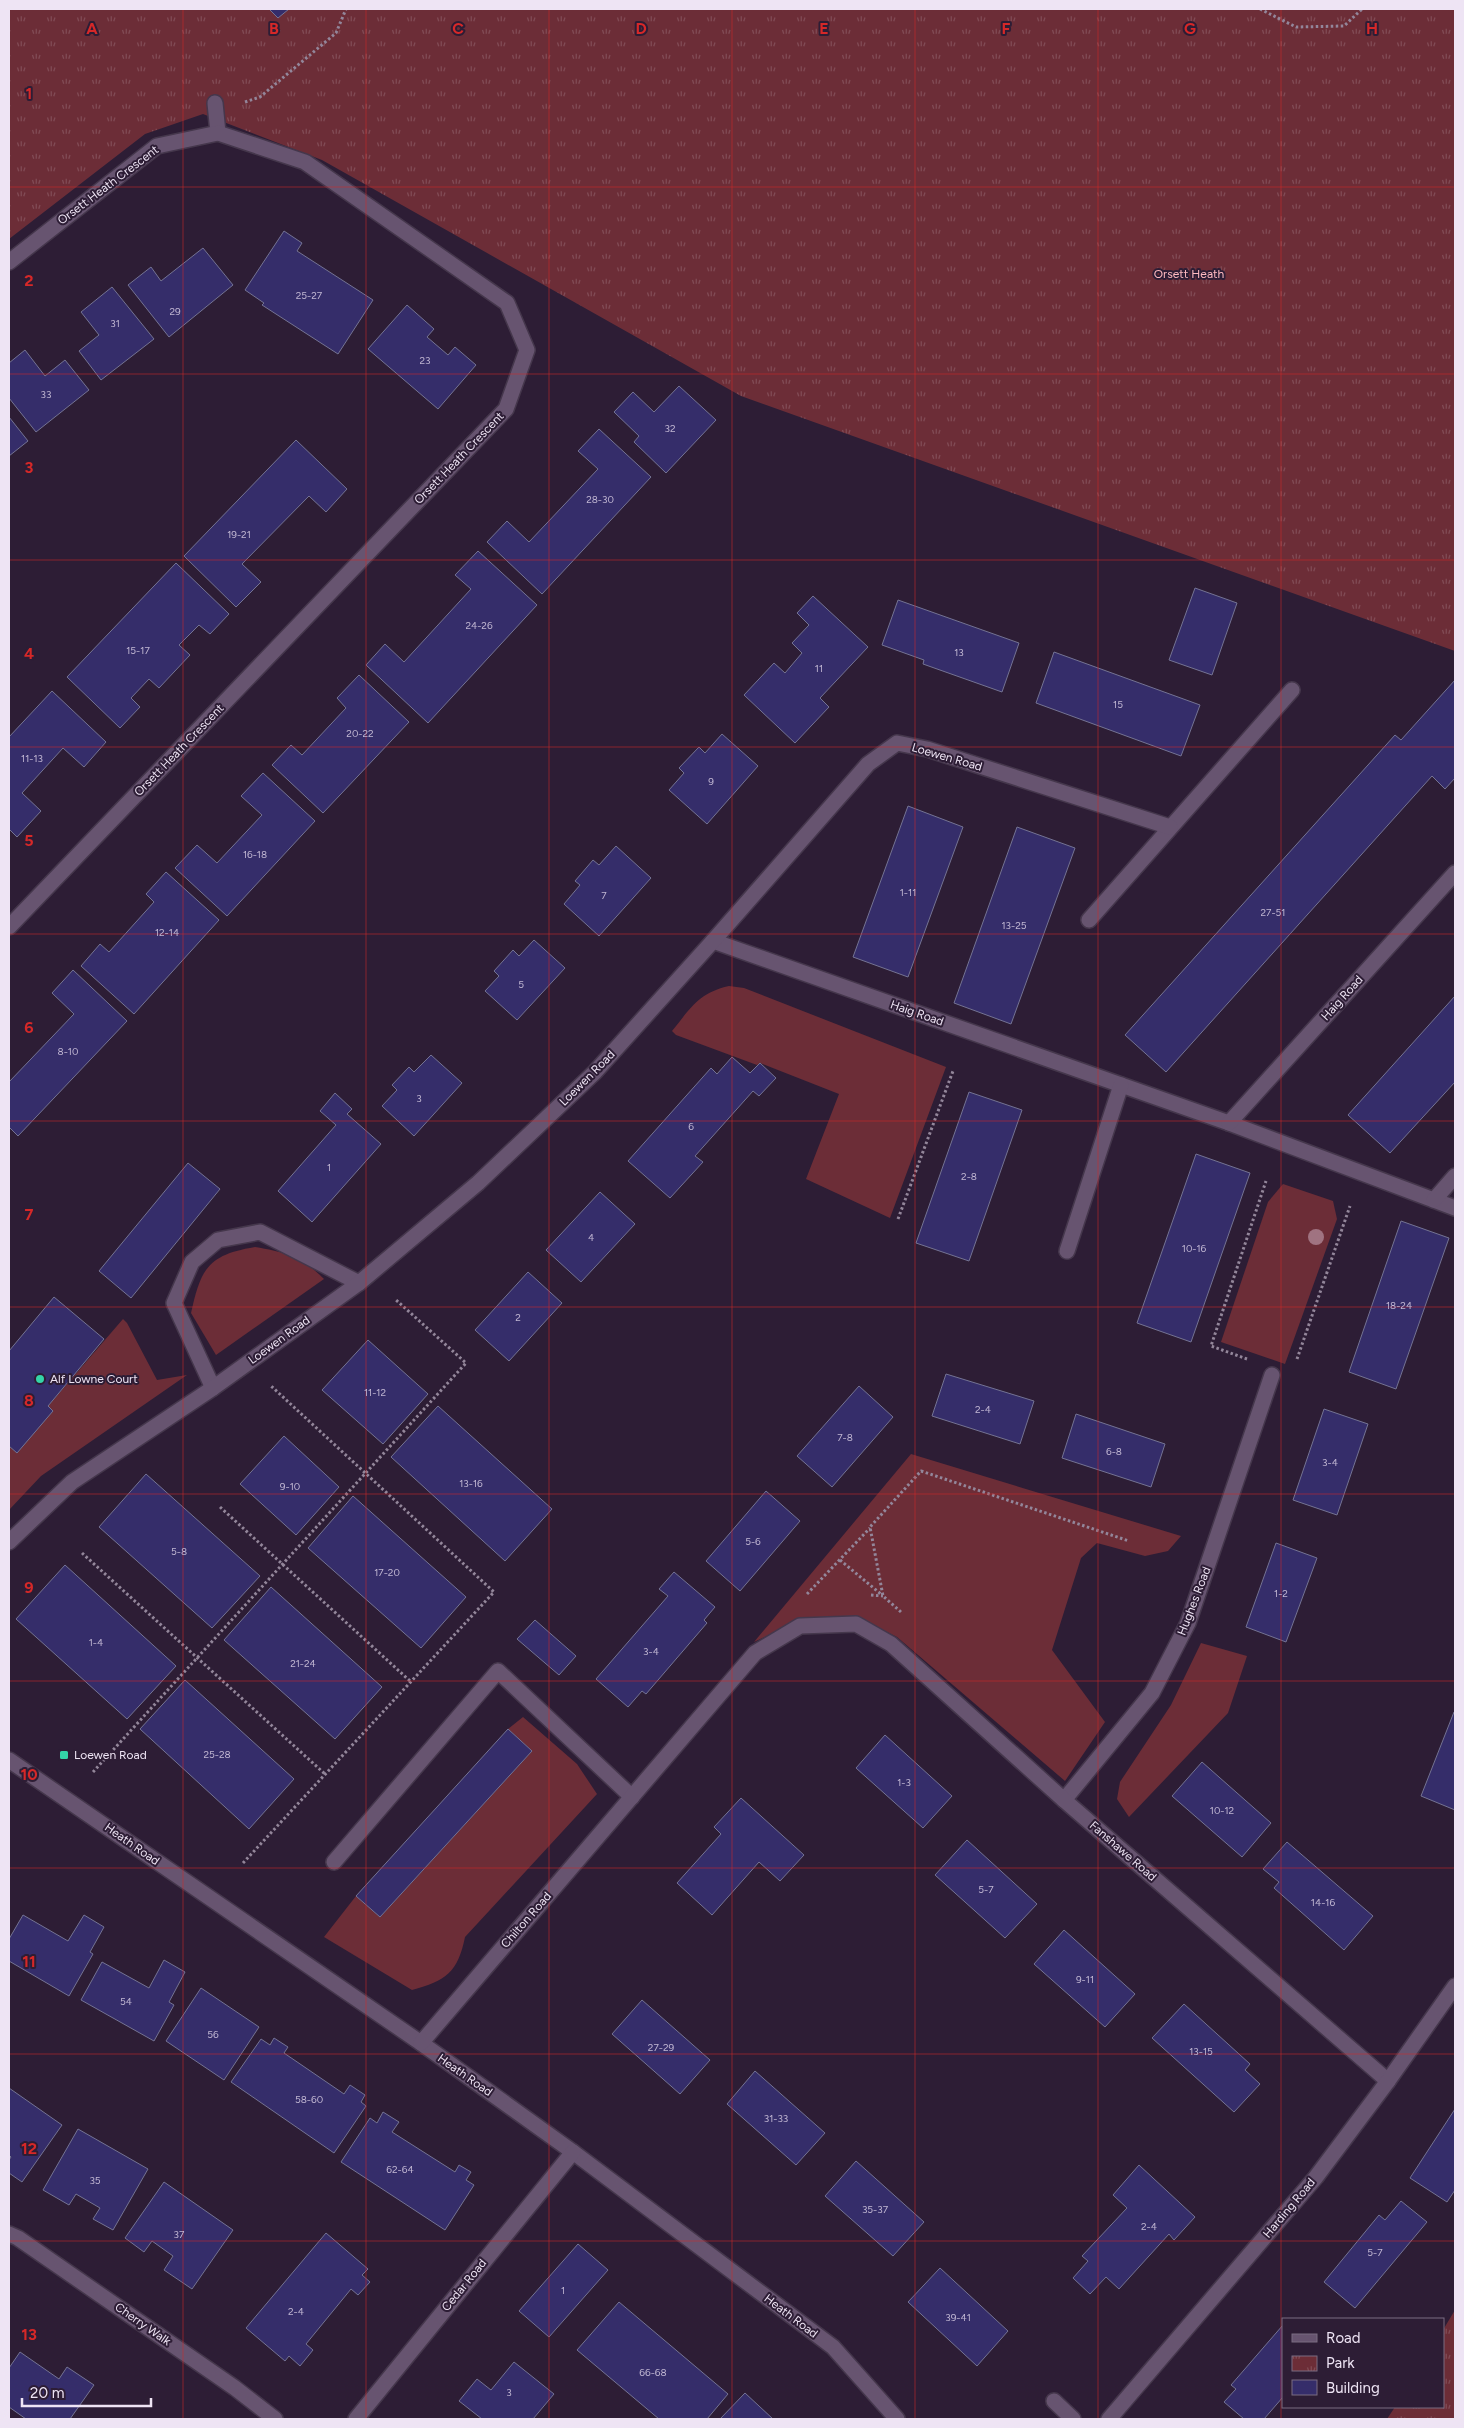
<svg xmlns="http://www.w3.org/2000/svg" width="1464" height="2428" viewBox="0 0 1464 2428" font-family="Figtree,sans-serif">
  <defs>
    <pattern id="park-tufts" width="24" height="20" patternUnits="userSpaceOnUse" patternTransform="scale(1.25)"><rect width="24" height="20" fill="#6c2d37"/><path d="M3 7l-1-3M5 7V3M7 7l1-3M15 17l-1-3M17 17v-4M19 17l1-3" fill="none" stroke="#814b55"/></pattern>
  </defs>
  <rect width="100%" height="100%" fill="#2d1d35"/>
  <!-- grass -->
  <g fill="#6c2d37">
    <path d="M729,986l15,2 202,79 -56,151 -84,-39 33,-85 -79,-31 -3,2 -81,-30 -4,-4c19,-23 26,-38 57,-45z"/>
    <path d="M1283,1184l50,17 4,18 -52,145 -64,-22 47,-140z"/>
    <path d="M255,1247c30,5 47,10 69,32l-108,76 -25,-42c10,-45 17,-58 64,-66z"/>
    <path d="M123,1319l4,4 30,57 30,-5 -146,101 -32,34v-64l8,7 31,-47z"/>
    <path d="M911,1454l270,82 -13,15 -23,5 -48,-13 -16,15 -29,92 53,72 -40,59 -168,-144 -40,-20 -57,3 -46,22z"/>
    <path d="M1201,1643l46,13 -19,57 -99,104 -12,-18 3,-17 51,-77z"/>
    <path d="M523,1717l54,47 20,30 -132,143c-7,35 -19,44 -53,53l-88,-53 32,-41 24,21 152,-166 -24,-22z"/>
  </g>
  <!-- park -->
  <g fill="url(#park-tufts)">
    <path d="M9,9h1446v642l-714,-255 -419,-236 -119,-46 -58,20 -136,105z"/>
    <path d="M1455,2310v109h-68l8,-12h48v-77z"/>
  </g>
  <!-- building -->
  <g fill="#352d6a" stroke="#747393">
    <path d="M269,9h20l-11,9z"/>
    <path d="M284,231l18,12 -5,8 76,49 -35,54 -76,-49 2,-2 -19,-13z"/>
    <path d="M203,248l30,37 -64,52 -41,-52 23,-18 10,14z"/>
    <path d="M112,287l42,52 -53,41 -22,-29 20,-16 -18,-23z"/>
    <path d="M407,305l27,24 -7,8 21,18 7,-8 21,18 -38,44 -70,-60z"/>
    <path d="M25,350l20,26 20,-16 24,30 -53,42 -27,-34v-35z"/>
    <path d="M679,386l37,34 -50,53 -32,-31 5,-6 -25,-24 19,-20 21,20z"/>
    <path d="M9,417l19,24 -19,15z"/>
    <path d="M599,429l52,48 -109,117 -55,-52 20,-21 22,21 69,-73 -20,-18z"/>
    <path d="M296,440l51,49 -21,23 -17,-16 -67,68 19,18 -25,25 -52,-51z"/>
    <path d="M478,551l59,54 -109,118 -62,-58 19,-21 19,18 67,-73 -16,-14z"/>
    <path d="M176,563l53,51 -19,20 -11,-9 -20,20 11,10 -31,33 -10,-9 -18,19 9,9 -20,21 -53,-51z"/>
    <path d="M1195,588l42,15 -25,72 -43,-15z"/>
    <path d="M813,596l55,51 -48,51 9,9 -34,36 -51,-48 30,-32 11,10 17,-20 -10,-10 17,-18 -12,-12z"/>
    <path d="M898,600l121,43 -17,49 -79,-28 1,-4 -42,-15z"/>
    <path d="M1054,652l146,53 -19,51 -145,-53z"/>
    <path d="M359,675l50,47 -86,91 -51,-48 19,-20 11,10 44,-47 -9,-10z"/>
    <path d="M1455,680v98l-10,11 -13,-13 -266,296 -41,-37 270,-300 6,5z"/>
    <path d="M52,691l54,51 -22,25 -21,-19 -41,45 19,18 -24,26 -8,-8v-92z"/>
    <path d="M722,734l36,32 -51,58 -38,-34 15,-17 -5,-5 20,-21 6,6z"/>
    <path d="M263,773l52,48 -88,95 -52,-48 22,-23 20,18 45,-48 -21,-19z"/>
    <path d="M908,806l55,21 -55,150 -55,-20z"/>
    <path d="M1017,827l58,21 -64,176 -57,-21z"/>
    <path d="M616,846l35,32 -52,58 -35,-32 16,-19 -5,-4 18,-21 6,5z"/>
    <path d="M166,872l53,48 -85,94 -53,-48 19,-22 9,8 45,-50 -8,-8z"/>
    <path d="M534,940l31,28 -48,52 -32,-29 14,-15 -5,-5 19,-21 6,6z"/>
    <path d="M73,970l54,51 -109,115 -9,-9v-45l65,-68 -22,-21z"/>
    <path d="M1455,996v86l-65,71 -42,-38z"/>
    <path d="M431,1055l31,28 -48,53 -32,-30 15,-16 -5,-5 17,-18 5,5z"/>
    <path d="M732,1057l18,16 10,-10 16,15 -17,18 -6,-5 -58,65 8,6 -33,36 -42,-37 83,-93 6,6z"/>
    <path d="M969,1092l53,18 -53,151 -53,-18z"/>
    <path d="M335,1093l17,16 -5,5 34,30 -69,78 -34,-31 58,-66 -16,-14z"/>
    <path d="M1196,1154l54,19 -59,169 -54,-19z"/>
    <path d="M188,1163l32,26 -89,109 -32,-27z"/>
    <path d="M600,1192l35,32 -54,58 -35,-32z"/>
    <path d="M1401,1221l48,17 -53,151 -47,-17z"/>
    <path d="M528,1272l34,31 -53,58 -34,-31z"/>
    <path d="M54,1297l50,42 -56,67 5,5 -36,42 -8,-7v-95z"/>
    <path d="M368,1340l60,54 -45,50 -61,-54z"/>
    <path d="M946,1374l88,27 -14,43 -88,-28z"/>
    <path d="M859,1386l34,31 -61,70 -35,-31z"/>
    <path d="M438,1406l114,103 -47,52 -114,-104z"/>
    <path d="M1324,1409l44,15 -31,91 -44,-15z"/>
    <path d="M1076,1414l89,30 -14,43 -89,-29z"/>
    <path d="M284,1436l55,51 -43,48 -56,-51z"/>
    <path d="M146,1474l114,102 -48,52 -113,-101z"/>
    <path d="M766,1491l34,30 -60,70 -34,-30z"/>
    <path d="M353,1496l113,101 -45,51 -113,-100z"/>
    <path d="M1276,1543l41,15 -31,84 -40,-15z"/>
    <path d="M65,1565l111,101 -49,53 -111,-100z"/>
    <path d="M674,1572l41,35 -11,13 3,3 -61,71 -4,-3 -14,16 -32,-28 72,-83 -9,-7z"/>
    <path d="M271,1587l111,100 -47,52 -111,-99z"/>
    <path d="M535,1620l41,36 -17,19 -42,-36z"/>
    <path d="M185,1680l109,99 -45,50 -109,-100z"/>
    <path d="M1454,1712h1v98l-34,-14z"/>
    <path d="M508,1729l24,22 -152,166 -24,-21z"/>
    <path d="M885,1735l67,61 -29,32 -67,-60z"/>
    <path d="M1202,1762l69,61 -29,34 -70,-61z"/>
    <path d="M741,1798l63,57 -24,26 -21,-19 -47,53 -35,-32 44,-49 -7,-7z"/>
    <path d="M967,1840l70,64 -32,34 -70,-63z"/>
    <path d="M1287,1842l86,74 -29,34 -70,-62 5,-6 -16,-13z"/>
    <path d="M23,1915l45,26 16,-26 20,12 -14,25 3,2 -24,42 -60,-35v-22z"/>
    <path d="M1064,1930l71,64 -30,33 -71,-63z"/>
    <path d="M164,1960l21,12 -16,30 5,3 -20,36 -73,-41 21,-38 47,26z"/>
    <path d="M201,1988l58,39 -35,53 -58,-39z"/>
    <path d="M642,2000l68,60 -30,34 -68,-60z"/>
    <path d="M1184,2004l66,60 -5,6 15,14 -26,28 -82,-74z"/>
    <path d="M274,2038l14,9 -4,6 60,41 6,-9 15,10 -4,7 5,4 -32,47 -103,-71 30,-43 9,6z"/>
    <path d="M755,2071l70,62 -29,32 -69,-61z"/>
    <path d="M9,2088l53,37 -40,57 -13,-9v-13l2,-3 -2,-2z"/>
    <path d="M1455,2109v81l-8,12 -37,-24z"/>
    <path d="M383,2112l16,10 -7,10 63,40 4,-7 12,7 -5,8 8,5 -29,45 -104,-68 29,-44 7,5z"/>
    <path d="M78,2129l70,40 -35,61 -20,-11 7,-11 -24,-14 -7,11 -26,-15z"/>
    <path d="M856,2161l68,61 -31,34 -68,-60z"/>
    <path d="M1139,2165l56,52 -21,23 -5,-6 -50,55 -13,-12 -16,17 -17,-16 15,-17 -6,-5 45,-48 -14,-13z"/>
    <path d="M164,2182l69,48 -41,59 -28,-19 9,-14 -21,-15 -8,11 -19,-14z"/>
    <path d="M1401,2201l26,21 -72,86 -31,-26 55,-67 6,5z"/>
    <path d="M326,2233l42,36 -6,6 8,7 -12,13 -7,-6 -45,55 7,6 -13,16 -11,-10 -4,5 -39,-33z"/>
    <path d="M578,2244l30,26 -59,67 -30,-26z"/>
    <path d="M940,2268l68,63 -31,35 -69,-64z"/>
    <path d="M619,2302l109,92 -21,25h-48l-82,-69z"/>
    <path d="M1283,2325v72l-19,22h-20l-20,-17 12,-13 -5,-4z"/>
    <path d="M20,2352l39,27 8,-12 27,18 -24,34h-44l-17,-12v-39z"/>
    <path d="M514,2362l40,32 -21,25h-51l-23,-18 18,-22 14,11z"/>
    <path d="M745,2393l28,26h-53z"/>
  </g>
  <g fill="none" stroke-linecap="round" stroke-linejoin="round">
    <defs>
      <g id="minor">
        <path d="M215,103l3,30"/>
        <path d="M9,262l148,-116 61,-13 87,29 202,141 20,47 -21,59 -497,518"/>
        <path d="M1089,920l203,-230"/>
        <path d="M713,941l516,182 226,85"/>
        <path d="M1229,1123l226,-250"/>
        <path d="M1434,1200l21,-24"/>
        <path d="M1067,1251l54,-166"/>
        <path d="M213,1388l-39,-85 18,-41 26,-22 42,-8 99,51"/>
        <path d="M9,1542l63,-60 141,-94 146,-105 119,-100 117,-111 118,-131 155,-177 29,-21 30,6 243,78"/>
        <path d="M9,1760l412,283 152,109 260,195 64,72"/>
        <path d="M1064,1800l88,-107 36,-70 84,-248"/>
        <path d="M334,1862l164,-191 134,126"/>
        <path d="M421,2043l334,-390 45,-27 56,-2 35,20 173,156 324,281"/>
        <path d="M9,2234l9,4 217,150 40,31"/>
        <path d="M1054,2401l19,18"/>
        <path d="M356,2419l217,-267"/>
        <path d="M1109,2419l207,-242 72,-96 67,-95"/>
      </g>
    </defs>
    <!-- minor casing -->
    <use href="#minor" stroke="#45374c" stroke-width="18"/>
    <!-- path -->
    <g stroke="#93869a" stroke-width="3" stroke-dasharray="2.5 2.5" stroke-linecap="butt">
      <path d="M1260,9l36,18 48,-1 18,-17"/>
      <path d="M245,102l15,-5 76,-64 10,-24"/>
      <path d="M898,1219l55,-148"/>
      <path d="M1247,1359l-36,-13 55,-165"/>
      <path d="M1297,1359l53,-153"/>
      <path d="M220,1507l190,174"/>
      <path d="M82,1553l243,221"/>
      <path d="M840,1560l42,35"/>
      <path d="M807,1594l63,-66"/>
      <path d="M871,1595l12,1"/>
      <path d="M901,1612l-18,-16 -13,-69 51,-56 208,70"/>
      <path d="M93,1772l373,-409 -71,-64"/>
      <path d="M243,1863l251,-271 -224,-207"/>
    </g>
    <!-- minor -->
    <use href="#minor" stroke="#675470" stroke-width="15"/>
  </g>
  <!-- trees -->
  <circle fill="#a07381" cx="1316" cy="1237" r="8"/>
  <!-- grid -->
  <path fill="none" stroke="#d62828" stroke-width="1" stroke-opacity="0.55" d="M183,9v2410M366,9v2410M549,9v2410M732,9v2410M915,9v2410M1098,9v2410M1281,9v2410M9,187h1446M9,374h1446M9,560h1446M9,747h1446M9,934h1446M9,1121h1446M9,1307h1446M9,1494h1446M9,1681h1446M9,1868h1446M9,2054h1446M9,2241h1446"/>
  <!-- markers -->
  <g fill="#34d4a8" stroke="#2d1d35" stroke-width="2">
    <circle cx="40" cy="1379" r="5"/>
    <rect x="59" y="1750" width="10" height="10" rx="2.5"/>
  </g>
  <g text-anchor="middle" stroke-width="4" stroke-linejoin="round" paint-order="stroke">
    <!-- number labels -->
    <g font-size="10" fill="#c0b6d2">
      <text x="309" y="299">25-27</text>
      <text x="175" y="315">29</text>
      <text x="115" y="327">31</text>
      <text x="425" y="364">23</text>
      <text x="46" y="398">33</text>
      <text x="670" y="432">32</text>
      <text x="600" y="503">28-30</text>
      <text x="239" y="538">19-21</text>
      <text x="479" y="629">24-26</text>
      <text x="138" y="654">15-17</text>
      <text x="959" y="656">13</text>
      <text x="819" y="672">11</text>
      <text x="1118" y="708">15</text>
      <text x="360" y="737">20-22</text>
      <text x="32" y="762">11-13</text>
      <text x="711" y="785">9</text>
      <text x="255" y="858">16-18</text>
      <text x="908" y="896">1-11</text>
      <text x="604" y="899">7</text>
      <text x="1273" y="916">27-51</text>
      <text x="1014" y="929">13-25</text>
      <text x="167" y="936">12-14</text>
      <text x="521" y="988">5</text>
      <text x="68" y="1055">8-10</text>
      <text x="419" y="1102">3</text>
      <text x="691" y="1130">6</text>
      <text x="329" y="1171">1</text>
      <text x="969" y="1180">2-8</text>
      <text x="591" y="1241">4</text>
      <text x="1194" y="1252">10-16</text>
      <text x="1399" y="1309">18-24</text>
      <text x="518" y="1321">2</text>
      <text x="375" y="1396">11-12</text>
      <text x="983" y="1413">2-4</text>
      <text x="845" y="1441">7-8</text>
      <text x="1114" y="1455">6-8</text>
      <text x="1330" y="1466">3-4</text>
      <text x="471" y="1487">13-16</text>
      <text x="290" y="1490">9-10</text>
      <text x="753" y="1545">5-6</text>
      <text x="179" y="1555">5-8</text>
      <text x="387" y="1576">17-20</text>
      <text x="1281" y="1597">1-2</text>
      <text x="96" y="1646">1-4</text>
      <text x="651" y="1655">3-4</text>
      <text x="303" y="1667">21-24</text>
      <text x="217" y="1758">25-28</text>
      <text x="904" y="1786">1-3</text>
      <text x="1222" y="1814">10-12</text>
      <text x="986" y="1893">5-7</text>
      <text x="1323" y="1906">14-16</text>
      <text x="1085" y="1983">9-11</text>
      <text x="126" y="2005">54</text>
      <text x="213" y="2038">56</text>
      <text x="661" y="2051">27-29</text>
      <text x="1201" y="2055">13-15</text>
      <text x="309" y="2103">58-60</text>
      <text x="776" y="2122">31-33</text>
      <text x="400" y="2173">62-64</text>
      <text x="95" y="2184">35</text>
      <text x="875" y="2213">35-37</text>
      <text x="1149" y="2230">2-4</text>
      <text x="179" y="2238">37</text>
      <text x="1375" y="2256">5-7</text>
      <text x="563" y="2294">1</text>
      <text x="296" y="2315">2-4</text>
      <text x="958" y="2321">39-41</text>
      <text x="653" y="2376">66-68</text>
      <text x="509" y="2396">3</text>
    </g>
    <!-- street labels -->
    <g font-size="12" fill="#eee4f4" stroke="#2d1d35">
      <text transform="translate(108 185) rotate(-37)" y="4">Orsett Heath Crescent</text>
      <text transform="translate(459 458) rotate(-46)" y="4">Orsett Heath Crescent</text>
      <text transform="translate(179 750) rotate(-46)" y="4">Orsett Heath Crescent</text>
      <text transform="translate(947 757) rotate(16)" y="4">Loewen Road</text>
      <text transform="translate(1342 998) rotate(-48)" y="4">Haig Road</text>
      <text transform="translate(917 1013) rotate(19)" y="4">Haig Road</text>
      <text transform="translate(587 1078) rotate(-45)" y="4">Loewen Road</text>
      <text transform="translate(279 1340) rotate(-36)" y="4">Loewen Road</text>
      <text transform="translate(1194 1601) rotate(-69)" y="4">Hughes Road</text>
      <text transform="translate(132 1844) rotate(35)" y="4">Heath Road</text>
      <text transform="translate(1123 1851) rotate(41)" y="4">Fanshawe Road</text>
      <text transform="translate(526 1920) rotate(-49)" y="4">Chilton Road</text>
      <text transform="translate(465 2075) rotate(35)" y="4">Heath Road</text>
      <text transform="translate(1289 2208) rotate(-50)" y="4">Harding Road</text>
      <text transform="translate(464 2285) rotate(-51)" y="4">Cedar Road</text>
      <text transform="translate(791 2316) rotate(37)" y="4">Heath Road</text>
      <text transform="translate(143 2324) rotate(35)" y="4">Cherry Walk</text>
    </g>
    <!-- park labels -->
    <g font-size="12" fill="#ffbac0" stroke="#2d1d35">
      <text x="1189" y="278">Orsett Heath</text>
    </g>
    <!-- poi labels -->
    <g font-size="12" fill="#eee4f4" stroke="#2d1d35" text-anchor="start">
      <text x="50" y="1383">Alf Lowne Court</text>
      <text x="74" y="1759">Loewen Road</text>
    </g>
  </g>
  <g font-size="16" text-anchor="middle" font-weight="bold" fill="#d62828" stroke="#2d1d35" stroke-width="4" stroke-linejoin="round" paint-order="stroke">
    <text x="92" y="34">A</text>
    <text x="274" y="34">B</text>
    <text x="458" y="34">C</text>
    <text x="641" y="34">D</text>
    <text x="824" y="34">E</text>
    <text x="1006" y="34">F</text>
    <text x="1190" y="34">G</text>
    <text x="1372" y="34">H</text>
    <text x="29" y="99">1</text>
    <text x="29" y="286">2</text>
    <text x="29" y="473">3</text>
    <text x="29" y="659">4</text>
    <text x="29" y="846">5</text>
    <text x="29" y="1033">6</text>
    <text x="29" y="1220">7</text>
    <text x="29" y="1406">8</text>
    <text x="29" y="1593">9</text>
    <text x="29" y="1780">10</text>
    <text x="29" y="1967">11</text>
    <text x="29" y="2154">12</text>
    <text x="29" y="2340">13</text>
  </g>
  <!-- border -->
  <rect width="1464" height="2428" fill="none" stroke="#eee4f4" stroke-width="20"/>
  <!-- legend -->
  <rect x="1282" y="2318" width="162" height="90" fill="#2d1d35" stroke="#7a6d81"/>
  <rect x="1292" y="2334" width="25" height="8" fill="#675470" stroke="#7a6d81"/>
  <text x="1326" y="2343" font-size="15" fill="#eee4f4">Road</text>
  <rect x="1292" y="2356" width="25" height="15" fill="url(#park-tufts)" stroke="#7a6d81"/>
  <text x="1326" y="2368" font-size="15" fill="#eee4f4">Park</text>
  <rect x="1292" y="2380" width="25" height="15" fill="#352d6a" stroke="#7a6d81"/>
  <text x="1326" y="2393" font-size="15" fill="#eee4f4">Building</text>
  <!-- scale -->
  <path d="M22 2398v8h129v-8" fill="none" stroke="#eee4f4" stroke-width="2.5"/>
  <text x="30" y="2398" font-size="15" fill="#eee4f4" stroke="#2d1d35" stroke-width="4" paint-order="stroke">20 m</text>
</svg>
